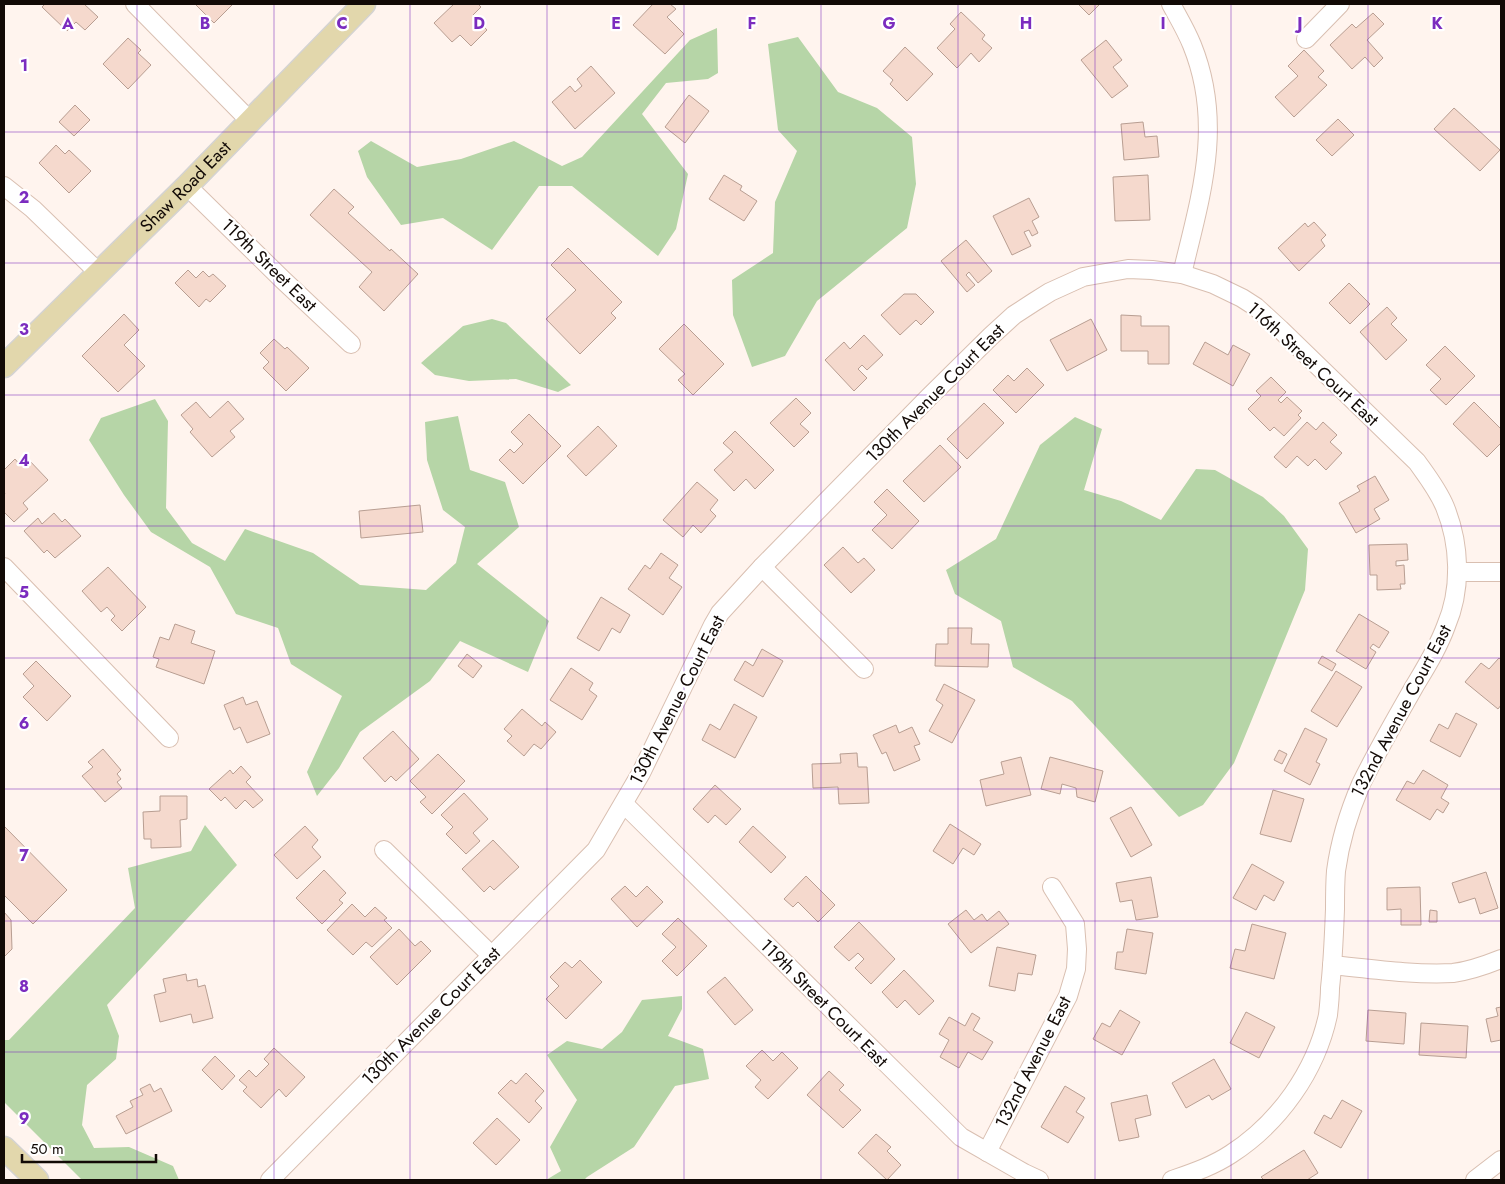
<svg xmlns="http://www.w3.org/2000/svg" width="1505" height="1184" viewBox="0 0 1505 1184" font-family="Jost,sans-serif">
  <rect width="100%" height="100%" fill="#fff4ee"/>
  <!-- green -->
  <g fill="#b6d5a7">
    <path d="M717,28l1,45 -10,6 -42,4 -24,31 46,60 -12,55 -18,27 -86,-70h-33l-47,64 -49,-32 -42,7 -34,-48 -9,-26 13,-10 46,26 44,-8 53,-18 48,25 20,-9 108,-117z"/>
    <path d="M798,37l40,55 39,16 35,29 4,47 -9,44 -90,73 -32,55 -33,11 -19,-52 -1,-35 41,-27 2,-51 22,-51 -19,-21 -10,-86z"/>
    <path d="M492,319l14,4 65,62 -13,7 -42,-13 -47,2 -34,-6 -14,-12 42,-37z"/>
    <path d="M155,399l13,22 -2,87 26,35 33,18 20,-32 68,24 47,32 66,5 30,-27 9,-36 -22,-17 -16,-50 -2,-38 33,-6 12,54 35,12 14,45 -42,37 72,57 -21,51 -68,-31 -30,40 -70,51 -21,36 -22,28 -10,-24 35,-76 -51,-32 -13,-36 -42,-14 -26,-47 -59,-35 -27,-37 -35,-55 12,-22z"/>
    <path d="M1075,417l27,12 -18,61 37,11 40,19 35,-51 19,1 48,27 21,19 24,33 -3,41 -71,173 -31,42 -24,12 -107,-116 -59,-34 -12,-46 -46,-27 -9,-24 50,-31 44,-94z"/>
    <path d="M205,825l32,40 -130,140 12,31 -3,23 -29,26 -5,40 12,23 35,-1 44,19 6,14h-97l-78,-78v-62h5l126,-132 -7,-40 63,-17z"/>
    <path d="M682,996v13l-14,27 35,13 6,30 -34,7 -41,61 -47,30 -3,3h-38l15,-9 -11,-24 27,-47 -30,-45 20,-14 35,8 20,-17 20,-32z"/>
  </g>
  <!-- building -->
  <g fill="#f5d9cd" stroke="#b89e92">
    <path d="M45,4h39l14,13 -13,13 -9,-8 -9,9 -25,-24z"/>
    <path d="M195,4h38l-19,19z"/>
    <path d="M454,4h24l3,3 -8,8 14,15 -16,16 -11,-11 -8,7 -18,-19z"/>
    <path d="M653,4h17l6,5 -9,8 17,17 -19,20 -32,-29z"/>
    <path d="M1078,4h22l-11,11z"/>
    <path d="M961,12l24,23 -3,4 10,9 -13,14 -8,-9 -14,15 -20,-20 18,-19 -5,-5z"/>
    <path d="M1373,13l11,11 -17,16 16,18 -9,9 -9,-10 -13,12 -22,-24 22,-21 4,4z"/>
    <path d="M128,38l13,12 -3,3 13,12 -23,24 -25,-25z"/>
    <path d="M1106,40l16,20 -9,7 15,19 -16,12 -31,-38z"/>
    <path d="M905,47l28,27 -26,27 -17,-17 3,-4 -10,-9z"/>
    <path d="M1304,50l20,21 -6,6 9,8 -33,32 -19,-20 23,-21 -10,-10z"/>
    <path d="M591,66l24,27 -40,36 -23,-27 18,-16 5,6 7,-6 -5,-7z"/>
    <path d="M689,95l20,16 -24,32 -20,-16z"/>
    <path d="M75,105l15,15 -16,16 -15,-14z"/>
    <path d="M1454,108l46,42 -20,21 -46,-42z"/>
    <path d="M1338,119l16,16 -22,21 -16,-16z"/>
    <path d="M1143,122l2,15 12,-1 2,21 -35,3 -3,-36z"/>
    <path d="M56,145l9,9 4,-4 22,21 -22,22 -30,-30z"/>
    <path d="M724,175l18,11 -2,4 17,11 -13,20 -35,-22z"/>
    <path d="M1148,175l2,45 -35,1 -2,-44z"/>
    <path d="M334,189l20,18 -6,6 42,38 1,-2 27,25 -34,37 -25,-24 13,-15 -62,-57z"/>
    <path d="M1029,198l10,19 -7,4 6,12 -6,3 -3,-6 -5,2 7,14 -19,9 -19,-39z"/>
    <path d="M1314,222l12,13 -5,5 4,6 -26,25 -21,-23 27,-25 3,4z"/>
    <path d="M966,240l26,31 -14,12 -9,-11 -3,3 9,10 -8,7 -26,-31z"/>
    <path d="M568,248l54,54 -11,11 5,5 -36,36 -34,-35 30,-29 -25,-25z"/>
    <path d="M188,270l8,8 7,-7 6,6 4,-3 13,12 -16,16 -4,-3 -7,8 -24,-24z"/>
    <path d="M1349,283l21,21 -20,20 -21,-21z"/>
    <path d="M904,294h12l18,18 -13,13 -5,-5 -16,15 -19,-20z"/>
    <path d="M1387,307l10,11 -6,6 16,16 -21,20 -26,-28z"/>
    <path d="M124,314l15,16 -15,15 21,21 -27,26 -36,-36z"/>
    <path d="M1121,315l20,1v10h28v38h-21v-13h-27z"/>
    <path d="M1091,319l16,31 -40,21 -17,-31z"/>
    <path d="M684,324l40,40 -31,31 -15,-15 7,-6 -26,-25z"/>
    <path d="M864,335l19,20 -16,15 -5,-5 -4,4 9,9 -13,13 -29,-31 19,-18 6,7z"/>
    <path d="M274,339l11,10 2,-2 22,21 -23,23 -23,-23 6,-6 -9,-9z"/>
    <path d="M1205,342l23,13 5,-10 17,9 -17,32 -40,-22z"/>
    <path d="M1445,346l30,30 -29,29 -16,-15 11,-11 -15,-14z"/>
    <path d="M1027,368l17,17 -28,28 -23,-23 15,-15 6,6z"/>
    <path d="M1271,377l15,15 -8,8 3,3 6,-6 15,14 -4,4 3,3 -17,18 -10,-9 -4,4 -22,-22 13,-13 -5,-5z"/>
    <path d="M796,398l15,15 -11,11 9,8 -15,15 -24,-24z"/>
    <path d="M228,401l16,18 -14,12 5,6 -23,20 -22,-25 3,-3 -12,-14 15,-13 14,16z"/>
    <path d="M1474,402l27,27v14l-14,14 -34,-33z"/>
    <path d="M984,403l20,20 -37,36 -20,-20z"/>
    <path d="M529,414l32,32 -38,38 -24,-24 11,-11 4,4 9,-9 -12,-12z"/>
    <path d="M1307,422l9,8 7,-8 14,13 -7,7 12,11 -16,17 -11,-11 -7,7 -11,-10 -11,12 -12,-11z"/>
    <path d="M598,426l19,20 -31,30 -19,-20z"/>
    <path d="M735,431l39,39 -19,19 -9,-10 -12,12 -20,-21 19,-18 -10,-9z"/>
    <path d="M940,445l21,22 -37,35 -21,-21z"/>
    <path d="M27,458l21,22 -25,23 5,6 -14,13 -10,-10v-17l1,-1 -1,-2v-22l11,-11 5,6z"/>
    <path d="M1375,476l14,24 -15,9 6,10 -24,14 -17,-30 21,-12 -3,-5z"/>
    <path d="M697,482l21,18 -8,10 6,6 -15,17 -8,-8 -10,12 -20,-17z"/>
    <path d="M887,489l32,32 -27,28 -20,-19 15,-15 -13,-13z"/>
    <path d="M420,505l3,27 -62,6 -2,-27z"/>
    <path d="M54,513l8,9 3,-3 16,17 -26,22 -8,-8 -3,3 -20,-22 14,-13 4,6z"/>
    <path d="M1407,544l1,16 -12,1v5l8,-1 1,19h-5l1,5 -24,1v-15h-7l-1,-30z"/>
    <path d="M843,547l15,16 6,-5 11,12 -24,23 -27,-28z"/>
    <path d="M661,553l17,12 -9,13 13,9 -19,28 -35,-26 17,-24 5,4z"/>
    <path d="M108,567l38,40 -24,24 -11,-11 4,-4 -8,-9 -6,5 -19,-21z"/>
    <path d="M601,597l29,18 -10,18 -8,-5 -13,23 -22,-13z"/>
    <path d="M1359,614l30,18 -10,16 -6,-4 -3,4 6,4 -10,17 -30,-18z"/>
    <path d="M175,624l20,7 -4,12 24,8 -11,33 -48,-17 3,-8 -6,-2 7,-20 9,3z"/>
    <path d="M948,628h24l-1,16h18l-1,23 -53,-1 1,-22h12z"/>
    <path d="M762,649l21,12 -20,36 -29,-17 11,-19 8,5z"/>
    <path d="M467,654l15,12 -9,12 -15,-12z"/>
    <path d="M1322,656l14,8 -4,7 -14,-8z"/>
    <path d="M1499,658l2,2v45l-3,4 -33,-27 16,-19 8,6z"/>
    <path d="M36,661l35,35 -24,25 -24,-24 11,-11 -11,-12z"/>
    <path d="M571,668l22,15 -4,7 8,6 -15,24 -32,-20z"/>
    <path d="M1336,671l26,16 -25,40 -26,-16z"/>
    <path d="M944,684l31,16 -23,43 -23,-12 14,-26 -7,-5z"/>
    <path d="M243,697l3,8 11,-4 13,33 -23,9 -7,-16 -6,3 -10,-25z"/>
    <path d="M734,704l23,13 -22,41 -33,-18 8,-16 10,6z"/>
    <path d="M522,709l20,17 3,-4 11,10 -15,17 -7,-5 -10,12 -17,-15 5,-5 -8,-7z"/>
    <path d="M1456,713l21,11 -17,33 -30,-16 9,-17 9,5z"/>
    <path d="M896,725l3,8 13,-6 8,17 -6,2 6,14 -26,11 -8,-19 -4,2 -9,-19z"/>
    <path d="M1305,728l22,11 -11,23 4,2 -10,21 -26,-14z"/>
    <path d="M393,731l26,28 -23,22 -5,-5 -6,6 -22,-24z"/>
    <path d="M103,749l18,21 -4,4 4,5 -4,3 5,6 -17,14 -23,-26 11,-9 -5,-5z"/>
    <path d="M1279,750l8,4 -5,10 -8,-4z"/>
    <path d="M857,753l1,14h9l2,36 -30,1 -1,-17 -25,1 -1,-24 29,-1 -1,-9z"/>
    <path d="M438,754l27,27 -33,33 -12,-12 6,-5 -16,-16z"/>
    <path d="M1021,757l10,38 -45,11 -6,-26 24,-6 -3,-12z"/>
    <path d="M1050,757l53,14 -8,31 -18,-5 -1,-9 -14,-4 -2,10 -19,-5z"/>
    <path d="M241,766l10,11 -5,5 17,18 -10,8 -8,-8 -9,9 -11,-12 -4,4 -12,-12 21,-19 3,4z"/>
    <path d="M1423,770l25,15 -7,13 8,5 -6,10 -6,-4 -7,11 -34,-20 11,-19 7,3z"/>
    <path d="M715,785l26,24 -15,16 -11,-10 -7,8 -15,-14z"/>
    <path d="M1273,790l31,9 -13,43 -31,-8z"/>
    <path d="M464,793l24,26 -15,14 7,8 -14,13 -20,-20 7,-7 -12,-12z"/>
    <path d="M160,796h27v23l-7,1 1,27 -30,1v-9h-7l-1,-27 17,-1z"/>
    <path d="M1131,807l21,38 -21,12 -21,-39z"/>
    <path d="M950,824l31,20 -7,11 -11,-7 -10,16 -20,-13z"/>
    <path d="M4,826l63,64 -34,34 -29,-29z"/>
    <path d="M305,826l13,14 -6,7 9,10 -24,22 -23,-24z"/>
    <path d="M753,826l33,31 -15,16 -32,-31z"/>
    <path d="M493,840l26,27 -25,23 -4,-4 -6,6 -22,-23z"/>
    <path d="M1252,864l32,18 -10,19 -10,-6 -8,15 -23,-12z"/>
    <path d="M324,870l22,23 -7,7 4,3 -21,21 -26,-26z"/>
    <path d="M1486,872l12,36 -18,6 -5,-16 -16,5 -7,-20z"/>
    <path d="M806,876l29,29 -17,17 -20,-20 -5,5 -9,-8z"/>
    <path d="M1151,877l7,40 -22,3 -4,-20 -12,2 -4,-19z"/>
    <path d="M625,886l11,11 11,-11 16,16 -26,25 -26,-28z"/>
    <path d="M1420,887l1,38h-20v-16l-14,1v-22z"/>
    <path d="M352,904l13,13 10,-10 12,11 -3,2 8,8 -20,19 -6,-5 -13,13 -26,-25z"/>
    <path d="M966,910l8,10 8,-6 5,7 12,-10 10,13 -38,29 -23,-29z"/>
    <path d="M1430,910l7,1v11h-8z"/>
    <path d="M4,912l7,8 1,29 -8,8z"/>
    <path d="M678,918l29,28 -30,30 -15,-15 14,-14 -14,-13z"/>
    <path d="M859,922l36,37 -24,25 -16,-16 9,-9 -6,-6 -9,8 -15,-14z"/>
    <path d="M1252,924l34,9 -12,46 -44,-11 5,-19 10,2z"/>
    <path d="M399,929l16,17 6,-5 10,10 -34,34 -27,-28z"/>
    <path d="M1127,929l26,4 -7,41 -31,-5 2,-17h6z"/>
    <path d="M997,947l39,8 -4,20 -14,-2 -3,18 -26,-5z"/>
    <path d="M580,960l22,22 -36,37 -20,-20 13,-13 -9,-9 15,-15 7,6z"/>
    <path d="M904,970l30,31 -15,14 -14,-15 -8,8 -15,-16z"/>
    <path d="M186,974l1,7 10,-2 1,8 7,-2 8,33 -20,5 -2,-9 -31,8 -6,-27 12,-3 -3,-13z"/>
    <path d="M725,977l28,33 -18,15 -28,-33z"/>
    <path d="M1501,1007v33l-10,2 -5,-23 12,-3 -2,-8z"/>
    <path d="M1120,1010l20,12 -18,33 -29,-16 9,-16 8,4z"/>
    <path d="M1368,1010l38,3 -2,31 -38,-3z"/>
    <path d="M1246,1012l29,15 -16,31 -29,-15z"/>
    <path d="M972,1013l8,5 -7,12 20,12 -11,18 -14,-8 -9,16 -19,-11 9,-17 -10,-6 10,-17 16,9z"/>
    <path d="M1421,1023l47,3 -2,32 -47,-3z"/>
    <path d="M274,1048l31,29 -19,20 -7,-8 -18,19 -18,-17 4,-4 -8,-7 10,-10 7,7 13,-13 -5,-5z"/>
    <path d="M762,1050l11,11 9,-9 16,16 -30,31 -13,-12 6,-7 -15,-14z"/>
    <path d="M215,1056l20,20 -13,14 -20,-20z"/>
    <path d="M1214,1059l17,30 -19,11 -3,-5 -23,13 -14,-25z"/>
    <path d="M829,1071l15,14 -5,5 22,20 -18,18 -36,-33z"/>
    <path d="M526,1073l18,18 -9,10 7,7 -13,15 -31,-30 13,-13 5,4z"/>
    <path d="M150,1084l4,8 7,-4 11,23 -46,23 -10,-18 17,-9 -3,-6 13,-6 -3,-6z"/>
    <path d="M1065,1086l20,12 -9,14 8,5 -16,26 -27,-16z"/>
    <path d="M1147,1095l4,20 -16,4 4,18 -20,4 -8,-38z"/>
    <path d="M1342,1100l20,11 -21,37 -27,-15 10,-18 7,4z"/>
    <path d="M497,1118l23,22 -24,25 -23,-22z"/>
    <path d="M876,1134l15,13 -4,4 14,14 -14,15 -29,-27z"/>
    <path d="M1304,1150l14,23 -11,7h-43l-3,-3z"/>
  </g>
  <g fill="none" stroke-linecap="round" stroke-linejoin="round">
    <defs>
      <g id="minor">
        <path d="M135,4l115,117"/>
        <path d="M1171,4c7,13 15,26 21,41 32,79 9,150 -10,229"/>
        <path d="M1306,39l34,-35"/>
        <path d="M4,186l29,23 65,63"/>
        <path d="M187,186l96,94 68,64"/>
        <path d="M4,567l165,171"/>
        <path d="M762,567l102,102"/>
        <path d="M1457,572h44"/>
        <path d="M624,804l337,333 63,36 15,7"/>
        <path d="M384,850l107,105"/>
        <path d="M1332,965c40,4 81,10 121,8 16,-2 33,-8 48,-14"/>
        <path d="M987,1152l81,-156 8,-27 1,-20 -2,-25 -23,-37"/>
        <path d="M270,1180l326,-330 45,-77 72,-148 7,-12 42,-46 167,-170 62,-61 23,-21 20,-13 16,-10 33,-15 45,-8 24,1 30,4 31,10 29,14 14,9 24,22 137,133c10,14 21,28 28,45 15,37 17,82 1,119 -8,22 -20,41 -32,61 -18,32 -37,64 -53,97 -12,28 -21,57 -25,87 -1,12 -1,25 -1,38 -1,26 -2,53 -5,79 0,9 -1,18 -2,27 -12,56 -49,108 -97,139 -18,12 -39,19 -59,26"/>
        <path d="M1475,1180l26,-20"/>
      </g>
      <g id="major">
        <path id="s1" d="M4,366l183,-180 177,-182"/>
        <path d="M4,1148l33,32"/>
      </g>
    </defs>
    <!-- minor casing -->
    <use href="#minor" stroke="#d9bfb1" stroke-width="20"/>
    <!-- major casing -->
    <use href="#major" stroke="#d4d3d2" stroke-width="25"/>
    <!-- minor -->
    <use href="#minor" stroke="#fff" stroke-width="18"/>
    <!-- major -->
    <use href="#major" stroke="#e2d7ac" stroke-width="22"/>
  </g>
  <!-- grid -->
  <path fill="none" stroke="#7b2cbf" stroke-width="1" stroke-opacity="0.55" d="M137,4v1176M274,4v1176M410,4v1176M547,4v1176M684,4v1176M821,4v1176M958,4v1176M1095,4v1176M1231,4v1176M1368,4v1176M4,132h1497M4,263h1497M4,395h1497M4,526h1497M4,658h1497M4,789h1497M4,921h1497M4,1052h1497"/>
  <g text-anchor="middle" stroke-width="4.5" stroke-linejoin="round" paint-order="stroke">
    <!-- street labels -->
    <g font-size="18" fill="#120a06" stroke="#fff">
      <text dy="6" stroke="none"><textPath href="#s1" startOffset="255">Shaw Road East</textPath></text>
      <text transform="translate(269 265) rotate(44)" y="6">119th Street East</text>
      <text transform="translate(1313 364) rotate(43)" y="6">116th Street Court East</text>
      <text transform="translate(935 393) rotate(-45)" y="6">130th Avenue Court East</text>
      <text transform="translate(677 700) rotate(-63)" y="6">130th Avenue Court East</text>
      <text transform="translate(1401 711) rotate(-62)" y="6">132nd Avenue Court East</text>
      <text transform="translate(824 1003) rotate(45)" y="6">119th Street Court East</text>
      <text transform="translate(431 1016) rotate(-45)" y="6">130th Avenue Court East</text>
      <text transform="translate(1033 1062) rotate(-63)" y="6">132nd Avenue East</text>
    </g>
  </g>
  <g font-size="16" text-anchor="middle" font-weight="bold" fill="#7b2cbf" stroke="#fff" stroke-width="4.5" stroke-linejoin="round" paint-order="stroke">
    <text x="68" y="29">A</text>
    <text x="205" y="29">B</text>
    <text x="342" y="29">C</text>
    <text x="479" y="29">D</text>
    <text x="616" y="29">E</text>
    <text x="752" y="29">F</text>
    <text x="889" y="29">G</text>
    <text x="1026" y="29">H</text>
    <text x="1163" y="29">I</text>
    <text x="1300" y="29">J</text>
    <text x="1437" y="29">K</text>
    <text x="24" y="71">1</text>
    <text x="24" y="203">2</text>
    <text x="24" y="335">3</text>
    <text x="24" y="466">4</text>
    <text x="24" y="598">5</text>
    <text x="24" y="729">6</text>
    <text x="24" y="861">7</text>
    <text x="24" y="992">8</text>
    <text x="24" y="1124">9</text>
  </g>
  <!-- border -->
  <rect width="1505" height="1184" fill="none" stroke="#120a06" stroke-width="10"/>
  <!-- scale -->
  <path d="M22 1154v8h134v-8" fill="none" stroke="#120a06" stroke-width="2.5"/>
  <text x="30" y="1154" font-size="15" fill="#120a06" stroke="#ffffff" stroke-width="4" paint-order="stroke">50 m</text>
</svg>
